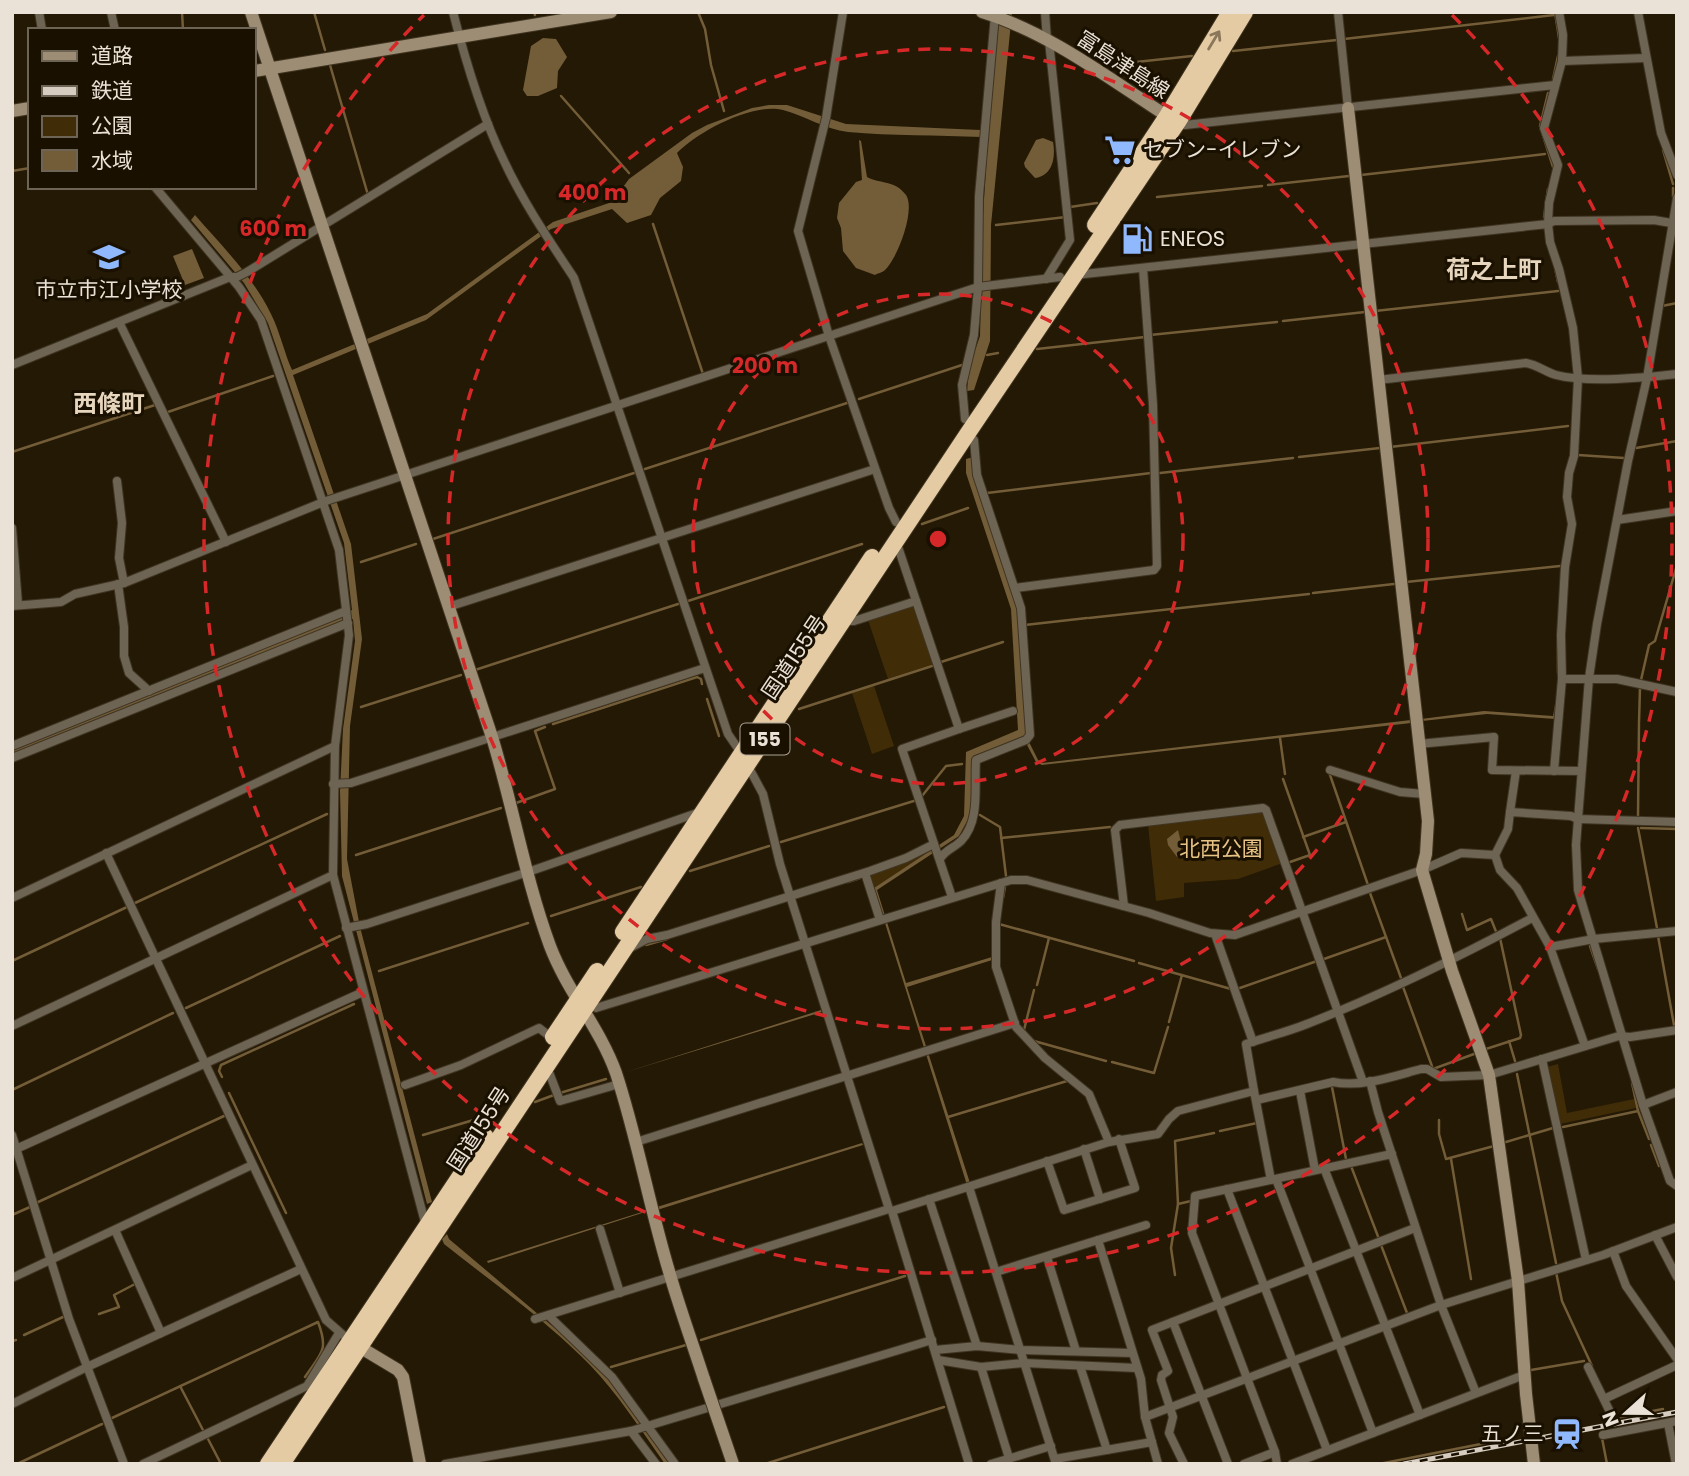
<svg xmlns="http://www.w3.org/2000/svg" width="1689" height="1476" viewBox="0 0 1689 1476" font-family="Poppins,'Noto Sans JP',sans-serif">
  <rect width="100%" height="100%" fill="#241905"/>
  <!-- green -->
  <g fill="#402c07">
    <path d="M911,606l3,1 19,57 -45,15 -20,-59z"/>
    <path d="M874,686l20,60 -22,8 -20,-61z"/>
    <path d="M1262,812l4,2 17,49 -45,16 -54,4v14l-28,4 -8,-76z"/>
    <path d="M932,846l1,3 -59,39 -6,-14z"/>
    <path d="M1558,1064l9,49 67,-14 2,9 -76,16 -13,-57z"/>
  </g>
  <!-- water -->
  <g fill="#735d38">
    <path d="M999,12h13l-21,213 -1,116 -16,49 -7,1 2,-23 11,-32 3,-122 5,-75 -6,-2c-45,-2 -90,-1 -134,-5 -23,-3 -43,-16 -65,-22 -30,-8 -86,22 -106,43l6,14 -2,14 -21,17 -9,17 -24,8 -15,-14 -61,20 -125,91 -133,55 58,169 11,95 -12,87 -3,133 13,68 72,275 -5,2 -85,-328 -2,-85 3,-62 12,-88 -2,-22 -341,136v-7l340,-138 -8,-67 -76,-220 -24,-40 -53,-63 4,-5c27,31 58,62 76,99 9,18 13,38 21,56l135,-56 126,-92 59,-20 17,-23 63,-46 15,-8 45,-17 17,-3h18l59,19 134,6 8,-2z"/>
    <path d="M543,38l13,1 11,18 -9,14 -1,17 -19,8h-11l-4,-6 8,-44z"/>
    <path d="M1043,138l10,4c3,16 -1,34 -18,36l-10,-11 -1,-4 12,-23z"/>
    <path d="M859,140l2,1 6,36c13,7 28,3 39,18 10,15 -9,64 -21,75 -3,3 -7,3 -10,5l-19,-7 -13,-17 -2,-23 -4,-10 2,-15 17,-21 6,-2z"/>
    <path d="M192,249l12,29 -19,7 -12,-29z"/>
    <path d="M973,457l46,151 9,127 -55,21 -2,58 -12,22 -82,54 29,93 86,-26v3l-85,27 63,196 -3,2 -93,-297 80,-53 10,-19 2,-64 52,-22 -7,-121 -45,-136v-14z"/>
    <path d="M1558,687l-3,32 -68,-5 -65,7 -1,-2 63,-8 69,5z"/>
    <path d="M1411,720v3l-369,42 -6,-3 -10,-19 3,-1 9,18 4,3z"/>
    <path d="M1178,830l4,17 -5,10 -9,-12 -1,-6z"/>
    <path d="M821,1010l1,2 -199,61z"/>
    <path d="M862,1143l1,2 -206,65v-3z"/>
    <path d="M642,1213l-154,50 -1,-2 155,-49z"/>
    <path d="M447,1234l2,5 140,118 20,21 62,86h-6c-24,-34 -47,-70 -75,-99 -44,-45 -97,-82 -146,-121l-2,-5z"/>
  </g>
  <g fill="none" stroke-linecap="round" stroke-linejoin="round">
    <!-- stream -->
    <g stroke="#735d38" stroke-width="2.5">
      <path d="M182,12l1,18"/>
      <path d="M314,12l11,38"/>
      <path d="M534,12l1,3"/>
      <path d="M698,12l7,17 6,36 13,46"/>
      <path d="M1555,12l4,26"/>
      <path d="M1344,39l210,-24"/>
      <path d="M1233,51l104,-11"/>
      <path d="M330,65l38,130"/>
      <path d="M1108,65l84,-9"/>
      <path d="M1553,79l5,-23"/>
      <path d="M1548,93l-8,33 14,44"/>
      <path d="M561,96l68,77"/>
      <path d="M1663,150l10,34"/>
      <path d="M12,171l18,-3"/>
      <path d="M1361,175l184,-21"/>
      <path d="M1268,185l81,-9"/>
      <path d="M1157,197l105,-11"/>
      <path d="M1673,197v-9"/>
      <path d="M1070,207l27,-4"/>
      <path d="M1544,217l4,-28"/>
      <path d="M653,224l50,150"/>
      <path d="M996,225l70,-8"/>
      <path d="M1555,268l3,14"/>
      <path d="M1662,306l15,-3"/>
      <path d="M1375,311l183,-20"/>
      <path d="M1283,321l82,-9"/>
      <path d="M1150,335l127,-13"/>
      <path d="M1037,349l108,-12"/>
      <path d="M987,355l11,-2"/>
      <path d="M859,399l103,-34"/>
      <path d="M165,413l108,-37"/>
      <path d="M1390,447l178,-21"/>
      <path d="M1636,448l41,-7"/>
      <path d="M12,452l143,-47"/>
      <path d="M1578,455l46,3"/>
      <path d="M1299,457l81,-9"/>
      <path d="M645,469l202,-66"/>
      <path d="M1160,473l133,-15"/>
      <path d="M987,493l164,-20"/>
      <path d="M922,524l46,-16"/>
      <path d="M433,539l201,-66"/>
      <path d="M361,562l55,-18"/>
      <path d="M1406,582l154,-16"/>
      <path d="M1313,593l81,-9"/>
      <path d="M688,601l174,-57"/>
      <path d="M1089,618l220,-24"/>
      <path d="M1025,625l62,-7"/>
      <path d="M1558,642v31"/>
      <path d="M941,662l62,-20"/>
      <path d="M475,670l203,-66"/>
      <path d="M1641,680l8,-35 6,-4 22,-76"/>
      <path d="M707,699l12,37"/>
      <path d="M361,707l100,-32"/>
      <path d="M799,709l133,-43"/>
      <path d="M1639,723l1,-36"/>
      <path d="M553,724l144,-47 4,2 1,5"/>
      <path d="M1280,738l5,36"/>
      <path d="M1329,772l39,113"/>
      <path d="M1283,779l27,76 -20,7"/>
      <path d="M922,796l24,-30 16,-2"/>
      <path d="M516,803l39,-14 -20,-58 10,-4"/>
      <path d="M980,815l20,12 6,49"/>
      <path d="M1638,816l1,-92"/>
      <path d="M1638,828l19,100"/>
      <path d="M1641,828l36,1"/>
      <path d="M1303,837l43,-15"/>
      <path d="M1001,838l109,-11"/>
      <path d="M781,842l136,-42"/>
      <path d="M356,855l145,-47"/>
      <path d="M690,871l79,-25"/>
      <path d="M848,882l12,-4"/>
      <path d="M1370,893l31,85"/>
      <path d="M1003,898l2,-11"/>
      <path d="M135,903l192,-89"/>
      <path d="M1462,914l5,16 24,-11 6,15"/>
      <path d="M551,916l90,-29"/>
      <path d="M999,922v2l135,37"/>
      <path d="M1658,936l16,89"/>
      <path d="M646,945l21,-6"/>
      <path d="M1590,946l8,23"/>
      <path d="M1324,959l62,-22"/>
      <path d="M12,961l115,-54"/>
      <path d="M1139,963l92,26"/>
      <path d="M379,971l149,-48"/>
      <path d="M1402,984l31,85 41,-15"/>
      <path d="M1037,985l12,-47"/>
      <path d="M1237,989l80,-28"/>
      <path d="M186,1008l154,-72"/>
      <path d="M1169,1022l13,-47"/>
      <path d="M1024,1030l10,-40"/>
      <path d="M1034,1041l72,20"/>
      <path d="M1509,1041l6,20"/>
      <path d="M1486,1049l34,-11 1,-3 -21,-97"/>
      <path d="M1112,1062l42,11 14,-46"/>
      <path d="M1517,1074l39,189"/>
      <path d="M222,1077l-3,-6 2,-6 133,-61"/>
      <path d="M1332,1087l14,72"/>
      <path d="M12,1090l161,-77"/>
      <path d="M229,1093l57,120"/>
      <path d="M560,1093l46,-14"/>
      <path d="M535,1102l19,-7"/>
      <path d="M1638,1111l11,28"/>
      <path d="M948,1117l119,-36"/>
      <path d="M1439,1120v14l7,25 48,-13"/>
      <path d="M1563,1127l75,-16 -6,-28"/>
      <path d="M1220,1131l37,-8"/>
      <path d="M423,1135l64,-19"/>
      <path d="M1506,1142l47,-14"/>
      <path d="M1651,1145l8,21"/>
      <path d="M1451,1159l20,120"/>
      <path d="M1349,1166h2l28,73"/>
      <path d="M1676,1178l1,1"/>
      <path d="M36,1203l188,-87"/>
      <path d="M1178,1204l13,-3"/>
      <path d="M12,1215l18,-8"/>
      <path d="M1381,1245l26,68"/>
      <path d="M1556,1272l6,29 30,65"/>
      <path d="M1175,1275l-4,-27 7,-44 -3,-63 39,-8"/>
      <path d="M99,1314l20,-7 -5,-12 21,-11"/>
      <path d="M24,1335l39,-18"/>
      <path d="M701,1340l204,-64"/>
      <path d="M12,1341l4,-1"/>
      <path d="M611,1367l75,-22"/>
      <path d="M1531,1370l53,-9"/>
      <path d="M180,1386l24,46"/>
      <path d="M112,1418l206,-96c11,29 3,31 -13,55"/>
      <path d="M1616,1418l47,-9"/>
      <path d="M207,1437l14,27"/>
      <path d="M1602,1438l5,26"/>
      <path d="M17,1464l85,-40"/>
      <path d="M765,1464l179,-57"/>
      <path d="M1379,1464l112,-22"/>
    </g>
    <defs>
      <g id="street">
        <path d="M39,12l3,18"/>
        <path d="M111,12l4,18"/>
        <path d="M453,12c13,51 28,102 51,149 19,41 45,79 70,117l154,456 13,19 22,41 17,70 109,345 3,2 77,253"/>
        <path d="M843,12l-17,106 -28,113 31,105 60,172 7,14"/>
        <path d="M1045,12l2,28"/>
        <path d="M1338,12l10,96"/>
        <path d="M1559,12l4,23 -1,26 -18,67 14,37 -9,38 -1,21 2,18 9,27 14,59 5,50 -4,78 -5,17 -2,24 5,27 -7,43 -4,68 1,44h55l60,13"/>
        <path d="M1638,12l23,121 16,42"/>
        <path d="M1562,61l84,-3"/>
        <path d="M1176,121l9,4 370,-40"/>
        <path d="M155,187l84,100 22,33 78,230 10,85 -14,111 -2,129 93,351"/>
        <path d="M1677,198l-30,180 -19,83 -31,163 -8,54 -13,167 2,45 65,215 27,76 7,5"/>
        <path d="M1075,275l473,-51 6,-3 100,-1 23,4"/>
        <path d="M1046,279l24,-39 -21,-199"/>
        <path d="M119,322l107,220"/>
        <path d="M12,365l218,-88h7l10,-5 241,-148"/>
        <path d="M1378,380l148,-17c12,2 19,9 30,12 30,8 90,3 121,-1"/>
        <path d="M965,419l-3,-34 12,-50 4,-48 1,-91 16,-181"/>
        <path d="M117,481l5,42 -3,35 5,25"/>
        <path d="M1617,520l60,-9"/>
        <path d="M12,528l6,76"/>
        <path d="M896,541l63,188 -57,20 50,148"/>
        <path d="M118,584l6,43v29l5,17 20,18"/>
        <path d="M1015,588l139,-18 3,-4 -4,-161 -10,-137"/>
        <path d="M12,606l49,-4 14,-8 49,-11 202,-82 652,-214 82,-10"/>
        <path d="M448,607l427,-138"/>
        <path d="M844,621h10l62,-20"/>
        <path d="M959,729l54,-18"/>
        <path d="M1418,744l76,-7 -2,33 89,1"/>
        <path d="M12,746l334,-135"/>
        <path d="M12,758l336,-135"/>
        <path d="M1330,770l70,22 24,2"/>
        <path d="M1554,771l8,-92"/>
        <path d="M333,784l18,-1 354,-115"/>
        <path d="M1510,812l6,-41"/>
        <path d="M106,853l220,467 24,21"/>
        <path d="M1495,855l5,15 17,18 33,59 35,99"/>
        <path d="M940,859c5,-9 14,-11 21,-18 20,-21 13,-55 15,-81l50,-20 4,-5 -9,-127 -44,-133 -3,-35 -6,-7"/>
        <path d="M865,873l15,47"/>
        <path d="M1001,883l-5,39v45l20,60 29,31 44,36 20,48"/>
        <path d="M12,898l323,-152"/>
        <path d="M1124,906l-9,-76 5,-5 143,-17 3,2 97,272"/>
        <path d="M346,928l21,-4 161,-52 172,-60"/>
        <path d="M1215,934l38,108"/>
        <path d="M1550,947l44,-8 83,-8"/>
        <path d="M630,948l17,-9 20,-4 203,-64 36,-13 28,-14"/>
        <path d="M589,1003l7,5 415,-128h16l122,33 61,20 25,2 187,-65 39,-17 34,2 13,-26 2,-17 61,4 7,3 99,3"/>
        <path d="M12,1026l321,-151"/>
        <path d="M1542,1059l44,201"/>
        <path d="M547,1067l13,34 59,-17"/>
        <path d="M1370,1081l8,31 63,193 35,88"/>
        <path d="M405,1085l56,-20 78,-37 13,10"/>
        <path d="M1254,1091l-8,-47c20,-7 41,-12 61,-20 77,-30 152,-67 225,-106"/>
        <path d="M1300,1091l15,79"/>
        <path d="M1257,1100l76,-18c28,6 61,-6 88,-13h6l14,8 48,-2 130,-39 11,1 47,-7"/>
        <path d="M1643,1105l34,-13"/>
        <path d="M12,1135l57,184 55,145"/>
        <path d="M636,1142l379,-119"/>
        <path d="M12,1148l4,1 347,-157"/>
        <path d="M1084,1149l16,50"/>
        <path d="M1047,1161l17,49 71,-22 -16,-49"/>
        <path d="M1324,1168l96,247"/>
        <path d="M1276,1179l97,254"/>
        <path d="M969,1187l87,277"/>
        <path d="M1227,1189l100,261"/>
        <path d="M929,1199l48,147"/>
        <path d="M892,1211l217,-69 49,-8 11,-15 9,-8 76,-20 17,89"/>
        <path d="M600,1229l20,64"/>
        <path d="M115,1230l46,103"/>
        <path d="M1655,1235l22,42"/>
        <path d="M1098,1240l48,-15"/>
        <path d="M1613,1251l13,35 51,73"/>
        <path d="M1047,1257l29,94"/>
        <path d="M996,1272l102,-32 43,139 4,38 13,47"/>
        <path d="M12,1278l240,-113"/>
        <path d="M549,1316l63,61 63,87"/>
        <path d="M535,1319l354,-110"/>
        <path d="M1173,1322l55,142"/>
        <path d="M935,1350l42,-4 43,4 112,3"/>
        <path d="M938,1360l43,7 43,-4 113,5"/>
        <path d="M1080,1366l27,84"/>
        <path d="M981,1367l28,91"/>
        <path d="M1588,1367l25,51"/>
        <path d="M1604,1399l73,-34"/>
        <path d="M12,1404l75,-37 214,-98"/>
        <path d="M1145,1417l296,-112 162,-50 74,-28"/>
        <path d="M1668,1423l8,41"/>
        <path d="M631,1431l25,33"/>
        <path d="M1603,1435l74,-14"/>
        <path d="M1055,1459l97,-17"/>
        <path d="M143,1464l164,-78 32,-53"/>
        <path d="M445,1464l186,-33 301,-91"/>
        <path d="M991,1464l60,-18"/>
        <path d="M1184,1464l-15,-31 4,-16 -12,-37 1,-5 6,-4 -16,-41 263,-102"/>
        <path d="M1244,1464l31,-12"/>
        <path d="M1277,1464l-2,-12 -83,-219 3,-37 197,-42"/>
        <path d="M1292,1464l232,-89"/>
      </g>
      <g id="secondary">
        <path d="M251,12l241,725c21,69 33,141 58,209 17,45 50,82 66,127 22,67 34,137 55,205 10,34 22,67 33,101"/>
        <path d="M982,12c68,21 126,66 185,104"/>
        <path d="M254,71l357,-59"/>
        <path d="M1348,108l80,713 -2,33 -4,16 30,101 37,104 29,206 8,113 8,70"/>
        <path d="M12,111l18,-3"/>
        <path d="M353,1343l45,27 5,7 17,87"/>
      </g>
      <g id="highway">
        <path d="M1095,225l72,-109 63,-104"/>
        <path d="M623,932l249,-375"/>
        <path d="M553,1037l44,-66"/>
        <path d="M268,1464l218,-327"/>
        <path d="M282,1464l686,-1031 210,-311 67,-110"/>
      </g>
    </defs>
    <!-- street casing -->
    <use href="#street" stroke="#403522" stroke-width="10"/>
    <!-- secondary casing -->
    <use href="#secondary" stroke="#403522" stroke-width="14"/>
    <!-- highway casing -->
    <use href="#highway" stroke="#403522" stroke-width="18"/>
    <!-- street -->
    <use href="#street" stroke="#6d6454" stroke-width="8"/>
    <!-- secondary -->
    <use href="#secondary" stroke="#9d8d74" stroke-width="12"/>
    <!-- highway -->
    <use href="#highway" stroke="#e5cba4" stroke-width="16"/>
    <defs>
      <path id="rail" d="M1404,1464l273,-52"/>
    </defs>
    <!-- rail casing -->
    <use href="#rail" stroke="#d6cdc0" stroke-width="5"/>
    <!-- rail -->
    <use href="#rail" stroke="#1a1000" stroke-width="2.5" stroke-dasharray="8" stroke-linecap="butt"/>
    <defs>
      <path id="secondary-bridge" d="M704,1379l29,85"/>
    </defs>
    <!-- secondary-bridge casing -->
    <use href="#secondary-bridge" stroke="#403522" stroke-width="14" stroke-linecap="butt"/>
    <!-- secondary-bridge -->
    <use href="#secondary-bridge" stroke="#9d8d74" stroke-width="12"/>
  </g>
  <!-- one-way arrows -->
  <defs><path id="oneway-shaft" d="M-6 0H5M1.5-3L5.5 0L1.5 3" fill="none" stroke-width="1.6" stroke-linecap="round" stroke-linejoin="round" transform="scale(1.75)"/></defs>
  <use stroke="#8a775a" href="#oneway-shaft" transform="translate(1214 40) rotate(-59)"/>
  <!-- distance rings -->
  <g fill="none" stroke="#d62828" stroke-width="3.5" stroke-dasharray="12 9">
    <circle cx="938" cy="539" r="245"/>
    <circle cx="938" cy="539" r="490"/>
    <path d="M1452 15A734 734 0 1 1 424 15"/>
  </g>
  <!-- icons -->
  <defs>
    <symbol id="supermarket-bare" viewBox="-9 -9 18 18"><path d="M-6-5.5h2.5l.6 2H6L4.5 2H-2.5L-4.4-4H-6ZM-1.5 3.2a1.3 1.3 0 1 0 .1 0ZM3 3.2a1.3 1.3 0 1 0 .1 0Z" fill="#90b8fd" stroke="#1a1000" stroke-width="2.5" paint-order="stroke"/></symbol>
    <symbol id="fuel-bare" viewBox="-9 -9 18 18"><path d="M-5.5-6h7V0h2V4h1.3V-2.5L3-4.5l.8-.8L6-3V5H2.5V1h-1V6h-7ZM-4.2-4.7v3.2H.2V-4.7Z" fill="#90b8fd" stroke="#1a1000" stroke-width="2.5" paint-order="stroke"/></symbol>
    <symbol id="school-bare" viewBox="-9 -9 18 18"><path d="M0-5L7-2L0 1L-7-2ZM-4 1L0 2.5L4 1V4Q0 6-4 4Z" fill="#90b8fd" stroke="#1a1000" stroke-width="2.5" paint-order="stroke"/></symbol>
    <symbol id="station-bare" viewBox="-9 -9 18 18"><path d="M-3-6H3Q5-6 5-4V2Q5 4 3 4L4.5 6H3L1.5 4h-3L-3 6H-4.5L-3 4Q-5 4-5 2V-4Q-5-6-3-6ZM-3.5-4v3h7v-3ZM-3.5 1v1.5H-2V1ZM2 1v1.5H3.5V1Z" fill="#90b8fd" stroke="#1a1000" stroke-width="2.5" paint-order="stroke"/></symbol>
  </defs>
  <g fill-rule="evenodd">
    <use href="#supermarket-bare" x="1098" y="128" width="44" height="44"/>
    <use href="#fuel-bare" x="1115" y="217" width="44" height="44"/>
    <use href="#school-bare" x="87" y="235" width="44" height="44"/>
    <use href="#station-bare" x="1545" y="1412" width="44" height="44"/>
  </g>
  <g text-anchor="middle" stroke-width="6" stroke-linejoin="round" paint-order="stroke">
    <!-- shield labels -->
    <rect fill="#1a1000" stroke="#aca396" stroke-width="2" x="740.5" y="723.5" width="49" height="31" rx="5"/>
    <g font-size="19" font-weight="bold" fill="#eae2d6">
      <text x="765" y="746">155</text>
    </g>
    <!-- street labels -->
    <g font-size="21" fill="#eae2d6" stroke="#1a1000">
      <text transform="translate(1123 65) rotate(33)" y="7">富島津島線</text>
      <text transform="translate(794 657) rotate(-56)" y="7">国道155号</text>
      <text transform="translate(479 1129) rotate(-57)" y="7">国道155号</text>
    </g>
    <!-- poi labels -->
    <g font-size="21" fill="#eae2d6" stroke="#1a1000" text-anchor="start">
      <text x="1143" y="157">セブン-イレブン</text>
      <text x="1160" y="246">ENEOS</text>
      <text x="109" y="297" text-anchor="middle">市立市江小学校</text>
      <text x="1544" y="1441" text-anchor="end">五ノ三</text>
    </g>
    <!-- park labels -->
    <g font-size="21" fill="#e8c385" stroke="#1a1000">
      <text x="1221" y="856">北西公園</text>
    </g>
    <!-- quarter labels -->
    <g font-size="24" font-weight="bold" fill="#e6d6be" stroke="#1a1000">
      <text x="1494" y="278">荷之上町</text>
      <text x="109" y="412">西條町</text>
    </g>
  </g>
  <circle cx="938" cy="539" r="10" fill="#d62828" stroke="#1a1000" stroke-width="3.5"/>
  <g font-size="21" text-anchor="middle" font-weight="bold" fill="#d62828" stroke="#1a1000" stroke-width="6" stroke-linejoin="round" paint-order="stroke">
    <text x="592" y="200">400 m</text>
    <text x="273" y="236">600 m</text>
    <text x="765" y="373">200 m</text>
  </g>
  <!-- border -->
  <rect width="1689" height="1476" fill="none" stroke="#eae2d6" stroke-width="28"/>
  <!-- legend -->
  <rect x="28" y="28" width="228" height="161" fill="#1a1000" stroke="#6d6456" stroke-width="2"/>
  <rect x="42" y="51" width="35" height="10" fill="#9d8d74" stroke="#6d6456" stroke-width="2"/>
  <text x="91" y="63" font-size="21" fill="#eae2d6">道路</text>
  <rect x="42" y="86" width="35" height="10" fill="#d6cdc0" stroke="#6d6456" stroke-width="2"/>
  <text x="91" y="98" font-size="21" fill="#eae2d6">鉄道</text>
  <rect x="42" y="116" width="35" height="21" fill="#402c07" stroke="#6d6456" stroke-width="2"/>
  <text x="91" y="133" font-size="21" fill="#eae2d6">公園</text>
  <rect x="42" y="150" width="35" height="21" fill="#735d38" stroke="#6d6456" stroke-width="2"/>
  <text x="91" y="168" font-size="21" fill="#eae2d6">水域</text>
  <!-- north arrow -->
  <g transform="translate(1626 1413) rotate(249)" stroke="#1a1000" stroke-width="5" paint-order="stroke">
  <path d="M0-5L12 26L0 18L-12 26Z" fill="#eae2d6"/>
  <text y="-10" font-size="19" font-weight="bold" text-anchor="middle" fill="#eae2d6">N</text>
  </g>
</svg>
